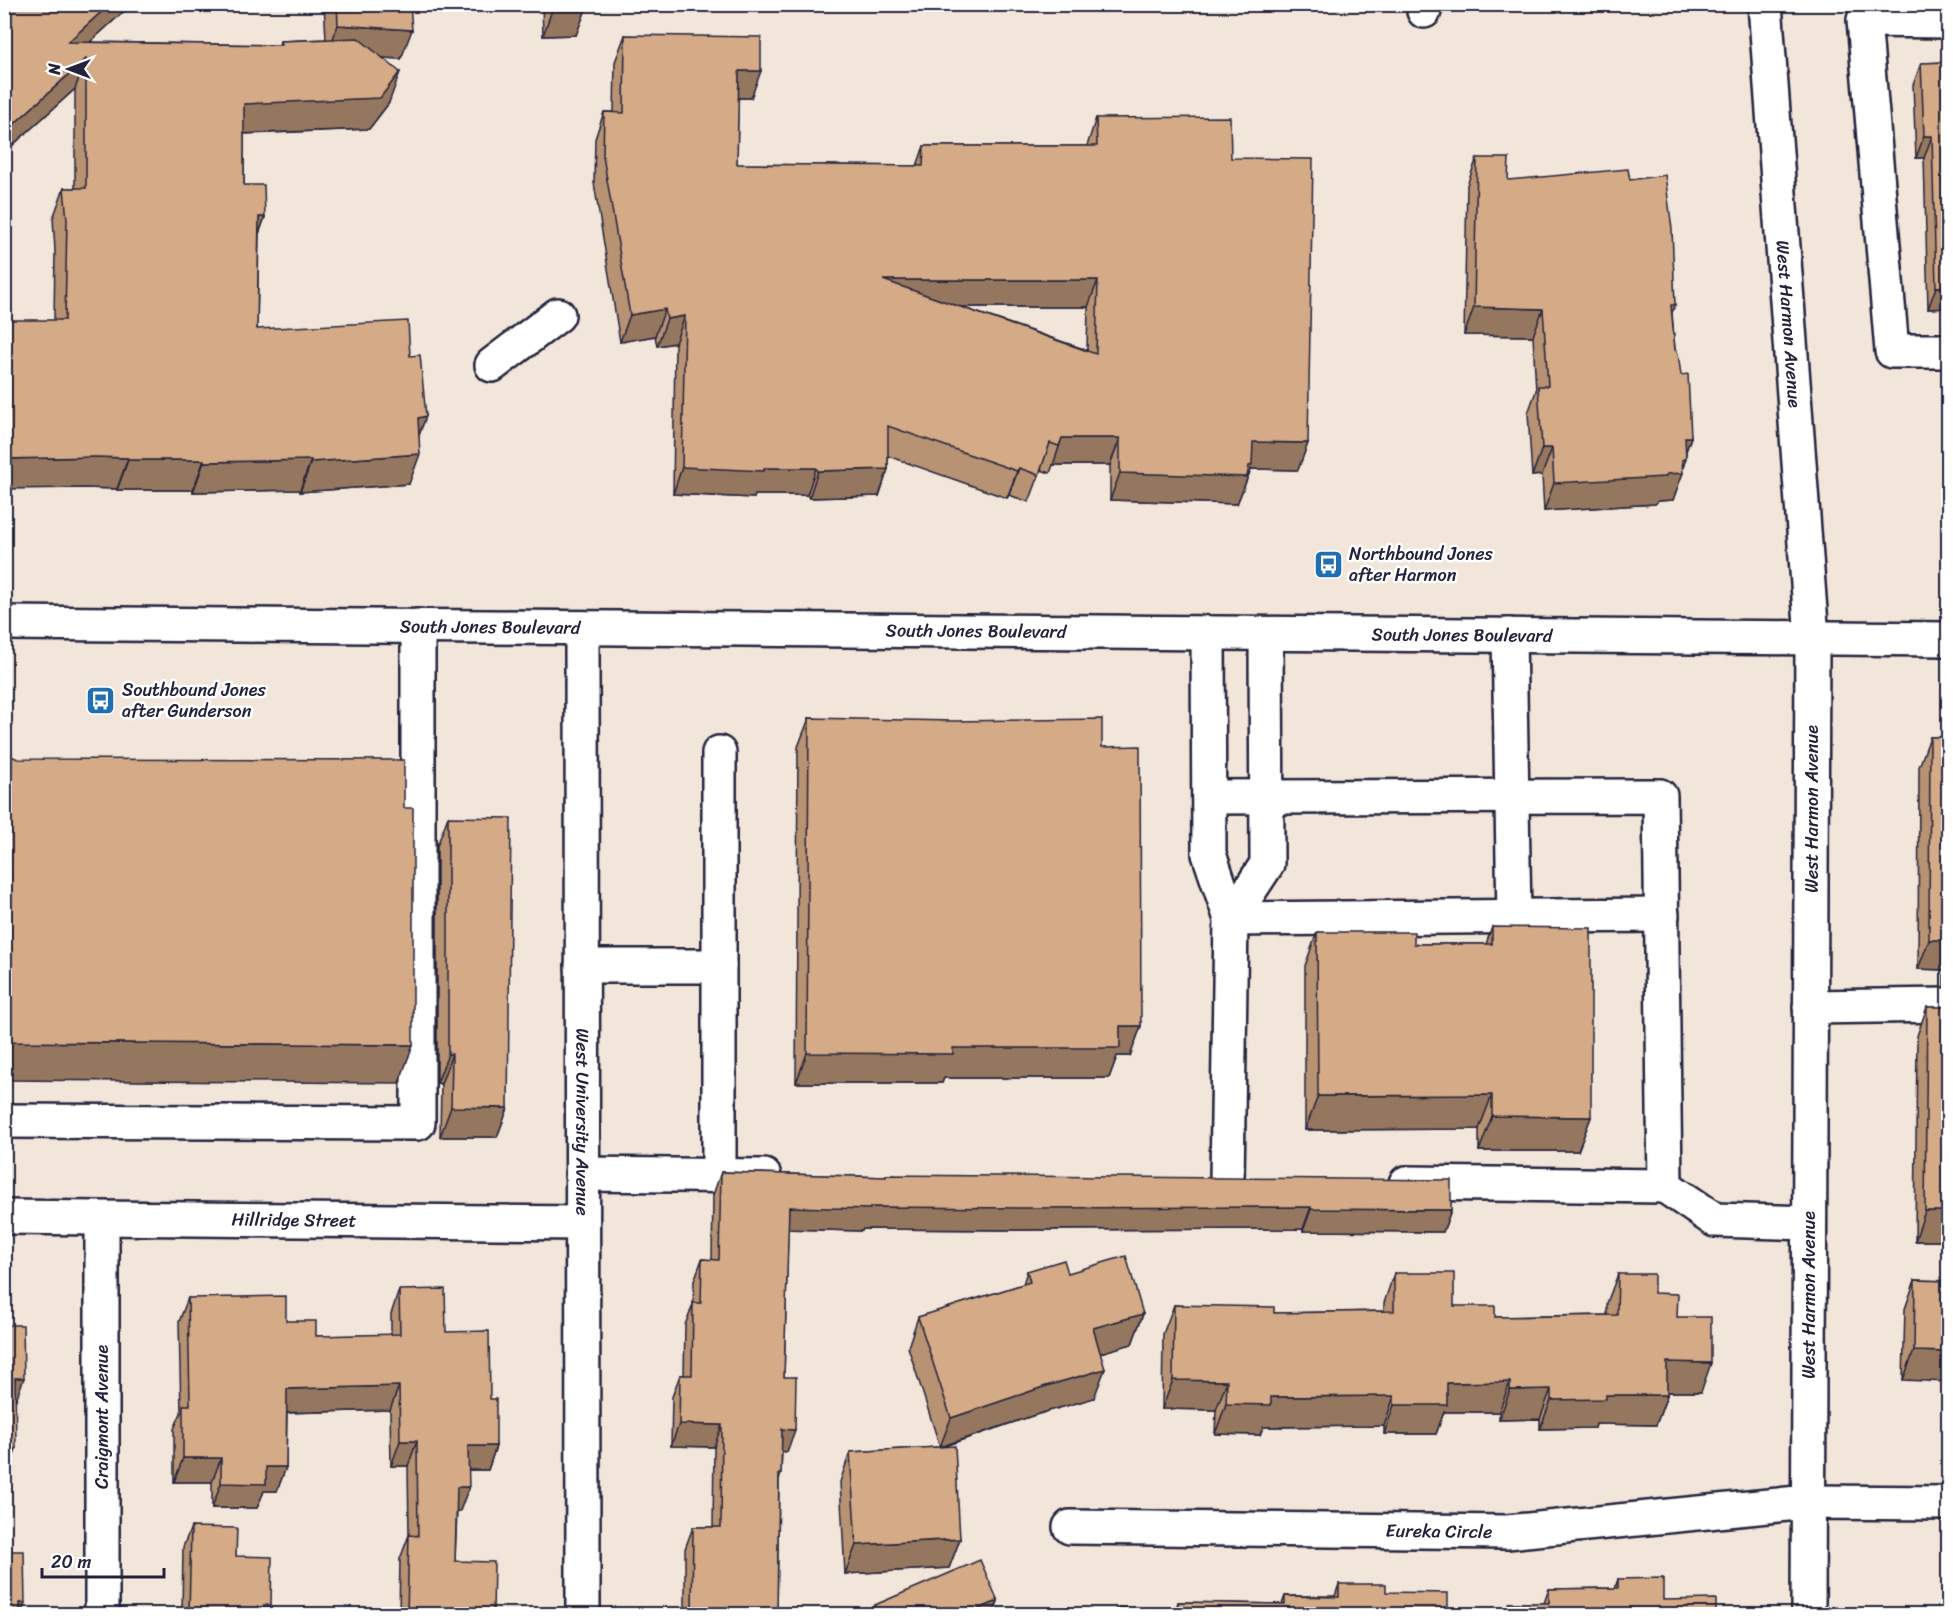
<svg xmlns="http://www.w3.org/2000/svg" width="1953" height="1619" viewBox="0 0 1953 1619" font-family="Sriracha,sans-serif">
  <rect width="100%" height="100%" fill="#f2e6db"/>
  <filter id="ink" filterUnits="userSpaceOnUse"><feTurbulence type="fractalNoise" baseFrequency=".0167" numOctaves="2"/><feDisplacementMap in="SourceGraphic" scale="12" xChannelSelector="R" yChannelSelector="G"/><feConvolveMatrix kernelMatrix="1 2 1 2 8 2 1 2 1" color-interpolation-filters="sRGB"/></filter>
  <g filter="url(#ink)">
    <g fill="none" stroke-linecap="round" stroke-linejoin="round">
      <defs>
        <g id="minor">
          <path d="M1424,11v-7"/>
          <path d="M1948,21l-84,-1 28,331h56"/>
          <path d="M492,365l66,-50"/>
          <path id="s1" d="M582,628l1,986"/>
          <path d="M1208,633l1,221 22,65 -4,262"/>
          <path d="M1509,635l5,282"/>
          <path d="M719,753v423"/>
          <path d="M1209,797l451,-1 5,390 -259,-3"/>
          <path d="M1231,919l431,-4"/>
          <path d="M1231,919l36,-55 -1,-230"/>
          <path d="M582,966h137"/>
          <path d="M1810,1007l138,-2"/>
          <path d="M4,1121l414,2v-497"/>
          <path d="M582,1174l182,2"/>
          <path d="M1665,1186l50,34 94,3"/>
          <path id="s2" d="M4,1217l578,6"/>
          <path d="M102,1219v395"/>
          <path id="s3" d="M1070,1527l437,5 301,-30 140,1"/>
        </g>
        <g id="major">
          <path id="s4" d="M1765,4l47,634 -4,976"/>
          <path id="s5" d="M4,623l1944,16"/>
        </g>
      </defs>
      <!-- minor casing -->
      <use href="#minor" stroke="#22223b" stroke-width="38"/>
      <!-- major casing -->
      <use href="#major" stroke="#22223b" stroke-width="38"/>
      <!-- minor -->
      <use href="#minor" stroke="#fff" stroke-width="33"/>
      <!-- major -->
      <use href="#major" stroke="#fff" stroke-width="33"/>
    </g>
    <!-- wall -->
    <g fill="#b79273" stroke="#22223b" stroke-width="1.5" fill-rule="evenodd">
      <path d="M4,4h128l-42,38 189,3 1,-4 46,-2 -2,-35h86l-9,55 -18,-1 6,45 -20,26 -125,5v51l21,32 -6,17 -2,95 153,27 16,60 -7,18 -10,50 -109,8v-2l-107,2v-2h-76v-1l-32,-1 -31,-168 1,-69 -2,-33 11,-30h11v-99l-71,64z"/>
      <path d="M542,4h46l-12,31 -33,1z"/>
      <path d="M625,35l126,63h-13l-1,66 180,2 7,-20h163l9,-28 135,40 77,285 -10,27 -47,-1 -14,35 -127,-4v-35h-57l-3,8 -9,-3 -12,32 -20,-7 -2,3 -119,-42v13l-9,27 -70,2 -2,-3h-52l-1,3 -81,-4 2,-151 -18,3 -2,-10 -35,6 -26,-159 1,-44 9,-27h10l1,-50zM961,307h127l-1,43z"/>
      <path d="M1948,62v246l-20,1 -4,-151h-8l-3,-73 8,-22z"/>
      <path d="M1477,158l31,22h122l45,125 -3,8 3,37 6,25 10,62 -5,14v7l-13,42 -15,1 -3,3 -111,7 -2,-36 -10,1 -4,-63 8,-22 -3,-55 -69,-1 3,-150z"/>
      <path d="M809,718l293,29 39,279 -11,30h-13l-8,22h-165l-2,5h-146l2,-336z"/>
      <path d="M1930,737h18v250l-4,-1v-16l-26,-1 1,-202z"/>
      <path d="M448,817l60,291 -11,29h-57l1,-53 -4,-1v-237z"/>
      <path d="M1492,927l99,190 -13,34h-99v-22l-174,1v-164l12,-34 97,12h72z"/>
      <path d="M1927,1007h21v234h-33l2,-205z"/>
      <path d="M721,1172l164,5 1,-2 565,35 -8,22 -140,-1v-2l-285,1 -155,-1 -1,2 -74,-2 -4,148 3,75h-5l-1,22 -2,6 -2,134h-92v-65l8,-22h20l1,-80 -43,-1 1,-49 8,-22h4l1,-50 8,-21 1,-23 8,-22 10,1 1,-65z"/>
      <path d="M1027,1271l41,2 75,41 -11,30 -32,9 -6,45 -59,17 -93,32 18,92 -11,29 -104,6 -5,-92 10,-30 90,-5 -32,-100 10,-30 105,-33z"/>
      <path d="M1394,1273l60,33 41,11 112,-2v-12l11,-29 36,19 23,24 24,75h-34v3l-11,30 -60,-1 -1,4 -55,1v-10l-41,1v-8h-55l-8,22h-52v-8l-121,1 -3,8 -45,-1 1,-24 -54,-1 1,-75 11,-29 100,8 110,-2v-8z"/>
      <path d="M1915,1280l33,1 -45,99 2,-71z"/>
      <path d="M399,1290l47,42 44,67 6,47 -8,24h-20l-8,41h-3l-2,50 38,53h-94l1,-55 9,-24 -1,-69h-17l-1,-56 -103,3 -1,54 -9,24h-13l-7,17h-45v-26h-38v-53l7,-16 -2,-91 9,-24 98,23 30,15 75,-1v-21z"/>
      <path d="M191,1527l45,29 32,58h-86l1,-67z"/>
      <path d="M1618,1579l45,21 53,14h-211l4,-11h35l5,-14 66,-1z"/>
      <path d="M1339,1584l47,8 62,22h-335l3,-6 60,1 2,-7 104,2 3,-8h50z"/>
      <path d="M1948,1587v27h-4v-16z"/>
      <path d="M998,1601l-5,13h-122l4,-9z"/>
    </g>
    <!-- shaded-wall -->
    <g fill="#95775e" stroke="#22223b" stroke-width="1.5">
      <path d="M110,4h22l-75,68 11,-30z"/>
      <path d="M554,4h34l-12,31 -33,1z"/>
      <path d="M338,25l74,5 -11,29 -74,-4z"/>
      <path d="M86,59l-11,30 -71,64v-20z"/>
      <path d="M739,71h22l-10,27h-22z"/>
      <path d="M400,72l-11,31 -20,26 -136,5 11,-30z"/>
      <path d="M1924,136h8l-8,22h-8z"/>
      <path d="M259,217h6l-11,30z"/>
      <path d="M883,280h215l-10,27h-215z"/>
      <path d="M1948,286v22l-20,1 8,-22z"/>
      <path d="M1474,307l69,2 -10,27 -69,-1z"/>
      <path d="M665,309l-10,27 -35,6 10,-27z"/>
      <path d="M685,316l-10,27 -18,3 10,-27z"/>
      <path d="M426,416l-11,31 3,-29z"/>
      <path d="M1685,437h6l-8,23 3,-2 -5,15h2l-10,27 -15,1 -3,3 -111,7 10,-28z"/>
      <path d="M1062,438h58l-10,27h-57z"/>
      <path d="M1253,442l55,1 -10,27 -47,-1 -14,35 -127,-4 10,-27z"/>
      <path d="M1542,448h10l-10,27 -10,1z"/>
      <path d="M420,454l-11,30 -109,8 11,-30z"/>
      <path d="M96,457l32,1 -11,31 -32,-1 -81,1v-30z"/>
      <path d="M128,460h76l-11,30h-76z"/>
      <path d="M311,460l-11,30 -107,2 11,-30z"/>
      <path d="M682,467l82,1h52l-9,27h-52l-1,3 -81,-4z"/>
      <path d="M1019,468l-10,27 -2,3 10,-27z"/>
      <path d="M888,469l-9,27 -70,2 9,-27z"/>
      <path d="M1929,940h19v19l-4,11 -26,-1z"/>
      <path d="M1120,1026h21l-11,30h-13l-8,22h-165l-2,5h-146l11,-30 146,-5z"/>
      <path d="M4,1042l409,3 -14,38 -395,-3z"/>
      <path d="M448,1054h4l-11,30 -4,-1z"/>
      <path d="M1492,1095l-13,34 -174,1 13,-34z"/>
      <path d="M451,1107l57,1 -11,29h-57z"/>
      <path d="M1492,1116l99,1 -13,34h-99z"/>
      <path d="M789,1207h522l-8,22 -285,1 -155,-1 -1,2 -81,-2z"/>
      <path d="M1311,1209l140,1 -8,22 -140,-1z"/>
      <path d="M1925,1211h23v30h-33z"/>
      <path d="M1143,1314l-11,30 -49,14 10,-30z"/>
      <path d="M1914,1351l34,1v30l-45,-2z"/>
      <path d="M1667,1362l44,1 -10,29h-45z"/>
      <path d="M1105,1369l-11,29 -59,17 -95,32 11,-29 95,-32z"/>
      <path d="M15,1378h9l-10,27z"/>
      <path d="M1173,1380l54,1 -11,29 -54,-1z"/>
      <path d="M1510,1382l-11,30h-55l-8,22h-52l10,-29 53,-22z"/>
      <path d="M399,1386l-9,24 -112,3 9,-24z"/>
      <path d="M1551,1389l-11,30 -41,1 11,-30z"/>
      <path d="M1606,1395h61l-11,30 -60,-1 -1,4 -55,1 11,-29z"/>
      <path d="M1394,1396l-10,30 -121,1 -3,8 -45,-1 11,-30 45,-7z"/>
      <path d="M679,1424l43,1 -8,22 -43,-1z"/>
      <path d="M782,1429l13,1 -8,22 -13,-1z"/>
      <path d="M400,1441h17l-9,25h-17z"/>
      <path d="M468,1446h28l-8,24h-29z"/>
      <path d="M4,1449h12l-10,27h-2z"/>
      <path d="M183,1458h38l-9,24h-38z"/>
      <path d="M266,1467h20l-9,24h-13l-7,17h-45l9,-25z"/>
      <path d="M457,1487h12l-9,24 -12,1z"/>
      <path d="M960,1539l-11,29 -104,6 11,-29z"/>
      <path d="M998,1601l-5,13h-17l2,-5z"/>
      <path d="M20,1603h5l-4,11h-5z"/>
      <path d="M264,1605h7l-3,9h-8z"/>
    </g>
    <!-- building -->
    <g fill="#d5aa86" stroke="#22223b" stroke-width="1.5" fill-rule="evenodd">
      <path d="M4,4h106l-42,38 213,3 -1,-4 78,-3 42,34 -20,26 -136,6v81h20l1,32h-6l-2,112 151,-8 2,35 10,-1 6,61 -8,2 2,36 -109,8v-2l-107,2v-2h-76v-2l-32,-1 -92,2v-139h61l2,-100 -3,-32h22v-129l-82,74z"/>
      <path d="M337,4h73l2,26 -74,-5z"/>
      <path d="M625,35l136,2v34h-22l-2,93 186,2 1,-20h173l-1,-28 134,-1 1,41 82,1 -5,284 -55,-1 -1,23 -3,1 -2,11 -127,-4v-35h-58l-3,8 -9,-3 -11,32 -20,-7 -2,3 -129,-45v43l-70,2 -2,-3h-52v3l-82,-4 3,-151 -18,3 -2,-10 -35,6 -27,-159 1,-44 20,1zM883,280h215l-2,74z"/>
      <path d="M1948,62v224l-12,1 -4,-151h-8l-3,-73z"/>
      <path d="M1477,158h32l-1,22 120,-11 2,11 35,-5 7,54 3,76h-4l4,45 3,3 3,22 7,-1 3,63h-6l1,21 -4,2 1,13 -16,1 -2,3 -111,6 -2,-35h-10l-4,-62h10l-5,-77 -69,-2z"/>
      <path d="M809,718l144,3 149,-2v28l38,-1 1,280h-21v22h-167v6l-146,-1z"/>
      <path d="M1930,737h18v203h-19z"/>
      <path d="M4,753l14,6 386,1v48h9v237l-409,-3z"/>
      <path d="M448,817l63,1 -3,290 -57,-1 1,-53h-4z"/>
      <path d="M1492,927l99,1v189l-99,-1v-21l-174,1 -1,-164h97v12h78z"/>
      <path d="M1927,1007h21v204h-23z"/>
      <path d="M721,1172l165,5v-2l565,5v30l-140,-1v-2l-285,1 -156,-1v2l-81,-2 -5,170h12l-1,53 -13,-1 -1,45h-2l-2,140h-85l1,-87h28l1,-102 -43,-1 1,-49h12l1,-72h8l1,-44 17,1z"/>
      <path d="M1126,1256l17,58 -50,14 12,41 -59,17 -95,32 -33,-101 112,-35 -3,-11 37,-11 4,13z"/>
      <path d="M1394,1273h60v33h41v11l122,-2 1,-41h36v19l24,1 -1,23h34v46l-44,-1v33h-61v4l-55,1v-11l-41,1v-8l-63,1v22h-53v-9l-123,1v8l-45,-1 1,-23 -54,-1 1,-75 100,2v6l120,-2z"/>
      <path d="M1915,1280l33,1v71l-34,-1z"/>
      <path d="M445,1289l1,43 43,-1 1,68h6v47h-28l1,41h-12l-2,74 39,1 -1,52h-86l2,-79 9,1 -1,-95h-17l-1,-55 -112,3 -1,78h-20v17l-45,-1v-25h-38v-53h7l-2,-107 98,-2v25h30v15l84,-2 -1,-44z"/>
      <path d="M4,1325h19l1,53h-9l1,71h-12z"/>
      <path d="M955,1446l5,93 -104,6 -6,-93z"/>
      <path d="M191,1527l46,1 -1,28 36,1 -1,48h-7v9h-75z"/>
      <path d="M4,1551h20l1,52h-5v11h-16z"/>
      <path d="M980,1560l18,41 -20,8 3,5h-102l-4,-9z"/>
      <path d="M1663,1578v22l53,-1v15h-207v-11h40v-14l69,-1v-9z"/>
      <path d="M1339,1584h47v8l62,1v21h-332v-6l62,1v-7l107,2v-8l54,1z"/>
    </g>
  </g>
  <!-- icons -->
  <defs>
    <symbol id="bus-square" viewBox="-11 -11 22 22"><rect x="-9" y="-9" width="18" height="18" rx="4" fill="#1f6fb2" stroke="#fff"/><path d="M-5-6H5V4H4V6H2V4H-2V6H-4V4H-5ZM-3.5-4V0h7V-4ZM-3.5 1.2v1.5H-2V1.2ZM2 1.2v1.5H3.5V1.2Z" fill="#fff"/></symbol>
  </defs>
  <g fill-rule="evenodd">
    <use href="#bus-square" x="1312" y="548" width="33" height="33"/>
    <use href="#bus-square" x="84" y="684" width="33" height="33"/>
  </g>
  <g text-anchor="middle" stroke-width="5" stroke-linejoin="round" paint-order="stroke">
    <!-- street labels -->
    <g font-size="18" fill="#22223b" stroke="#fff">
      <text dy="6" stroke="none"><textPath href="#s4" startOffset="321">West Harmon Avenue</textPath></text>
      <text dy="6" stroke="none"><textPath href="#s5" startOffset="486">South Jones Boulevard</textPath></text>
      <text dy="6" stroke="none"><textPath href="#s5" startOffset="972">South Jones Boulevard</textPath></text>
      <text dy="6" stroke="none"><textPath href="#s5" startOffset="1458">South Jones Boulevard</textPath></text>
      <text transform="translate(1812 809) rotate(-90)" y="6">West Harmon Avenue</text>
      <text dy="6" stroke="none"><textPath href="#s1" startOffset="494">West University Avenue</textPath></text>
      <text dy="6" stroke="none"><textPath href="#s2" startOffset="290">Hillridge Street</textPath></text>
      <text transform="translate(1809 1295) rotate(-90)" y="6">West Harmon Avenue</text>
      <text transform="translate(102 1417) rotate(-90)" y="6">Craigmont Avenue</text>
      <text dy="6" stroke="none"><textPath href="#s3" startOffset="369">Eureka Circle</textPath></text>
    </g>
    <!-- poi labels -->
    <g font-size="18" fill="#22223b" stroke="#fff" text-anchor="start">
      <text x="1349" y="560">Northbound Jones<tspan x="1349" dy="21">after Harmon</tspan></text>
      <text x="122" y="696">Southbound Jones<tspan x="122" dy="21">after Gunderson</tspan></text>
    </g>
  </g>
  <!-- margin -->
  <rect width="1953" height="1619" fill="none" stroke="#fff" stroke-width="24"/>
  <rect x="12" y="12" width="1929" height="1595" fill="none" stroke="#22223b" stroke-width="2" filter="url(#ink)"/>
  <!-- north arrow -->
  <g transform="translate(69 69) rotate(270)" stroke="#ffffff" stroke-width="4.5" paint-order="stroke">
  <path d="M0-4.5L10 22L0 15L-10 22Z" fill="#22223b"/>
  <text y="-9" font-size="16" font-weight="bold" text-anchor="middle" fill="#22223b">N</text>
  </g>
  <!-- scale -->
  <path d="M42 1568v9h122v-9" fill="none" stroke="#22223b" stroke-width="3"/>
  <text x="51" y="1568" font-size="18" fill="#22223b" stroke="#ffffff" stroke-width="4.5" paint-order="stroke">20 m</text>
</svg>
